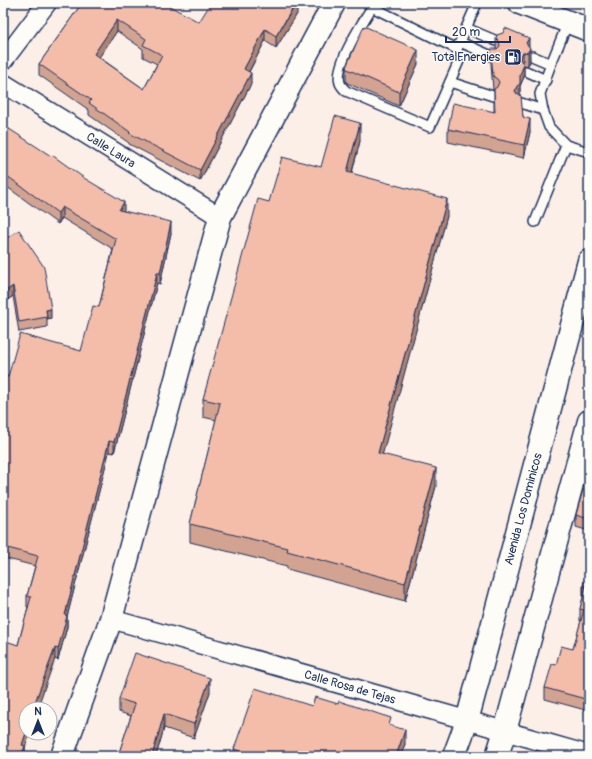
<svg xmlns="http://www.w3.org/2000/svg" width="592" height="759" viewBox="0 0 592 759" font-family="Pangolin,sans-serif">
  <rect width="100%" height="100%" fill="#fbefe7"/>
  <filter id="ink" filterUnits="userSpaceOnUse"><feTurbulence type="fractalNoise" baseFrequency=".025" numOctaves="2"/><feDisplacementMap in="SourceGraphic" scale="8" xChannelSelector="R" yChannelSelector="G"/><feConvolveMatrix kernelMatrix="1 2 1 2 8 2 1 2 1" color-interpolation-filters="sRGB"/></filter>
  <g filter="url(#ink)">
    <g fill="none" stroke-linecap="round" stroke-linejoin="round">
      <defs>
        <g id="service">
          <path d="M568,22l-17,42 -11,30 3,16 6,17 17,18 23,7"/>
          <path d="M466,28l33,14"/>
          <path d="M460,42l34,15"/>
          <path d="M457,49l2,12 -29,66 -84,-36c-2,-2 -5,-5 -6,-8 -6,-18 22,-59 32,-76l85,42 20,-46"/>
          <path d="M532,56l19,8"/>
          <path d="M526,71l20,9"/>
          <path d="M450,82l43,14"/>
          <path d="M521,103l22,7"/>
          <path d="M535,222l31,-77"/>
        </g>
        <g id="minor">
          <path d="M3,61l44,-58"/>
          <path d="M3,83l217,134"/>
          <path d="M111,619l478,136"/>
        </g>
        <g id="tertiary">
          <path d="M520,3l69,27"/>
          <path d="M62,756l49,-137 109,-402 114,-214"/>
          <path d="M454,756l13,-35 122,-460"/>
          <path d="M497,756l8,-25 84,-310"/>
        </g>
      </defs>
      <!-- service casing -->
      <use href="#service" stroke="#1b2f5e" stroke-width="12"/>
      <!-- minor casing -->
      <use href="#minor" stroke="#1b2f5e" stroke-width="21"/>
      <!-- tertiary casing -->
      <use href="#tertiary" stroke="#1b2f5e" stroke-width="25"/>
      <!-- service -->
      <use href="#service" stroke="#fdfcf7" stroke-width="9"/>
      <!-- minor -->
      <use href="#minor" stroke="#fdfcf7" stroke-width="18"/>
      <!-- tertiary -->
      <use href="#tertiary" stroke="#fdfcf7" stroke-width="22"/>
    </g>
    <!-- wall -->
    <g fill="#d2a391" stroke="#1b2f5e" fill-rule="evenodd">
      <path d="M82,3l117,19 98,-8 -21,34 -11,-7 -16,31 2,12 -51,97 -71,-37v-1l-40,-28v-5l-50,-35v-11zM117,31l26,18v8l14,7 -13,25 -45,-32z"/>
      <path d="M496,38l33,9 1,15 -2,3 -4,1v11l-4,9v10l3,21 7,15 -6,26 -76,-16v-13l46,-17v-22h-1l-2,-26v-13l5,-2z"/>
      <path d="M418,64l-19,42 -52,-23 -1,-2v-14z"/>
      <path d="M3,125l121,86 47,22 -11,51 -3,-1 -43,170 -5,-1 -42,165v10l-9,33 -3,-1 -29,50 -1,47 -7,-111 10,-38h-1v-11l8,-30 -31,-8 -1,2v-184l5,1 73,-26 18,-44 14,-58 -51,-31 -4,6 -55,-40z"/>
      <path d="M360,141l-8,32 95,43 -65,238 54,32 -31,115 -118,-32v-3l-97,-24v-18l26,-104 -13,-3v-18l66,-197z"/>
      <path d="M3,235l48,83 -4,1v8l-28,5 -6,-36 -7,5 -3,-4z"/>
      <path d="M589,491v40l-13,-4v-12z"/>
      <path d="M589,564v147l-44,-12v-11l11,-23 17,-16 8,-28h-1v-12l3,-12v-11z"/>
      <path d="M210,692l-16,46 -30,-10 -8,28h-38l13,-40 -12,-4v-13z"/>
      <path d="M312,706l79,20 14,18 -4,12h-167v-7z"/>
    </g>
    <!-- shaded-wall -->
    <g fill="#ab8476" stroke="#1b2f5e">
      <path d="M297,3v11l-21,34v-12z"/>
      <path d="M117,20v11l-23,34v-11z"/>
      <path d="M265,29v12l-21,40v-12z"/>
      <path d="M529,38v13l-3,-8z"/>
      <path d="M530,48v14l-2,3v-13z"/>
      <path d="M418,50v14l-19,42v-14z"/>
      <path d="M523,53v13l-3,3v-13z"/>
      <path d="M524,64v13l-4,9v11l-5,7v-13l5,-16z"/>
      <path d="M251,73v11l-51,97v-11z"/>
      <path d="M530,119v13l-6,26v-13z"/>
      <path d="M360,123v18l-13,49v-18z"/>
      <path d="M447,199v17l-69,255v-18z"/>
      <path d="M124,202v11l-5,-3z"/>
      <path d="M62,207v11l-4,6v-11z"/>
      <path d="M171,222v11l-11,51v-11z"/>
      <path d="M157,273v10l-43,170v-11z"/>
      <path d="M13,286v10l-7,5v-10z"/>
      <path d="M51,309v9l-4,1 -1,-9z"/>
      <path d="M109,441v11l-42,165v10l-9,33v-11l7,-34z"/>
      <path d="M436,468v18l-31,115v-18z"/>
      <path d="M4,547v11l-1,2v-11z"/>
      <path d="M55,648v11l-18,50h-3v-4z"/>
      <path d="M210,678v14l-16,46v-14z"/>
      <path d="M164,714v14l-8,28h-4z"/>
      <path d="M405,730v14l-4,12h-5z"/>
      <path d="M26,733h4l-5,15v8h-4l1,-11z"/>
    </g>
    <!-- building -->
    <g fill="#f4bda9" stroke="#1b2f5e" fill-rule="evenodd">
      <path d="M82,3h82l35,19 12,-19h85l-20,33 -11,-7 -21,40 7,4 -51,97 -71,-37 1,-1 -41,-29 2,-3 -52,-36zM117,20l29,19 -3,6 19,10 -18,34 -50,-35z"/>
      <path d="M364,26l54,24 -19,42 -52,-23 -1,-2z"/>
      <path d="M505,28l24,10 -3,5 4,5 -2,4 -5,1 -3,3 1,5 3,3 -4,11v9l-3,2 -2,5 2,3 4,2 2,21 7,2 -6,26 -76,-16 5,-26 42,9 -1,-23 3,-2 2,-5 -2,-3 -4,-3 -2,-25v-2h6l3,-3 -1,-5 -3,-3 1,-3 6,-2z"/>
      <path d="M335,116l25,7 -13,49 100,27 -69,254 58,15 -31,115 -118,-32 1,-3 -98,-24 30,-121 -17,-4 55,-200 11,3 13,-45 39,10z"/>
      <path d="M3,125l48,31 1,-1 32,23 40,24 -5,8 52,12 -11,51h-3l-43,169 -5,-1 -44,174 2,1 -9,33 -3,-1 -21,57 2,1 -1,3h-9v24l-4,12 3,1 -4,10h-18v-116l15,5 13,-48 -4,-1 11,-40 -34,-9 -1,2v-173l5,1 12,-43 61,17 12,-45 6,1 17,-68 -54,-32 -4,6 -55,-40z"/>
      <path d="M19,230l25,37 7,42 -5,1 1,7 -28,5 -6,-36 -7,5 -3,-4v-52l4,3z"/>
      <path d="M583,490l6,1v28l-13,-4z"/>
      <path d="M589,564v136l-44,-12 7,-24 4,1 5,-19 12,3 11,-39 -4,-1 6,-23h-3z"/>
      <path d="M135,653l75,25 -16,46 -30,-10 -12,42h-34l17,-52 -16,-5z"/>
      <path d="M255,688l57,18 3,-9 23,7 1,-3 52,17 -2,7 16,5 -9,26h-119l-4,-1v1h-19l-20,-7z"/>
    </g>
  </g>
  <!-- icons -->
  <defs>
    <symbol id="fuel-square" viewBox="-11 -11 22 22"><rect x="-9" y="-9" width="18" height="18" rx="4" fill="#1b2f5e" stroke="#fdfcf7"/><path d="M-5.5-6h7V0h2V4h1.3V-2.5L3-4.5l.8-.8L6-3V5H2.5V1h-1V6h-7ZM-4.2-4.7v3.2H.2V-4.7Z" fill="#fff"/></symbol>
  </defs>
  <g fill-rule="evenodd">
    <use href="#fuel-square" x="503" y="47" width="20" height="20"/>
  </g>
  <g text-anchor="middle" stroke-width="3" stroke-linejoin="round" paint-order="stroke">
    <!-- poi labels -->
    <g font-size="12" fill="#1b2f5e" stroke="#fdfcf7" text-anchor="end">
      <text x="500" y="61">TotalEnergies</text>
    </g>
    <!-- street labels -->
    <g font-size="12" fill="#1b2f5e" stroke="#fdfcf7">
      <text transform="translate(111 150) rotate(32)" y="4">Calle Laura</text>
      <text transform="translate(523 509) rotate(-75)" y="4">Avenida Los Dominicos</text>
      <text transform="translate(350 687) rotate(16)" y="4">Calle Rosa de Tejas</text>
    </g>
  </g>
  <!-- margin -->
  <rect width="592" height="759" fill="none" stroke="#fdfcf7" stroke-width="16"/>
  <rect x="8" y="8" width="576" height="743" fill="none" stroke="#1b2f5e" stroke-width="1.5" filter="url(#ink)"/>
  <!-- north arrow -->
  <g transform="translate(38 721)"><circle r="19" fill="#fdfcf7" stroke="#a3aaba"/>
  <path d="M0-3L7 15L0 10L-7 15Z" fill="#1b2f5e"/>
  <text y="-6" font-size="11" font-weight="bold" text-anchor="middle" fill="#1b2f5e">N</text>
  </g>
  <!-- scale -->
  <path d="M446 36v6h64v-6" fill="none" stroke="#1b2f5e" stroke-width="2"/>
  <text x="452" y="36" font-size="12" fill="#1b2f5e" stroke="#fdfcf7" stroke-width="3" paint-order="stroke">20 m</text>
</svg>
